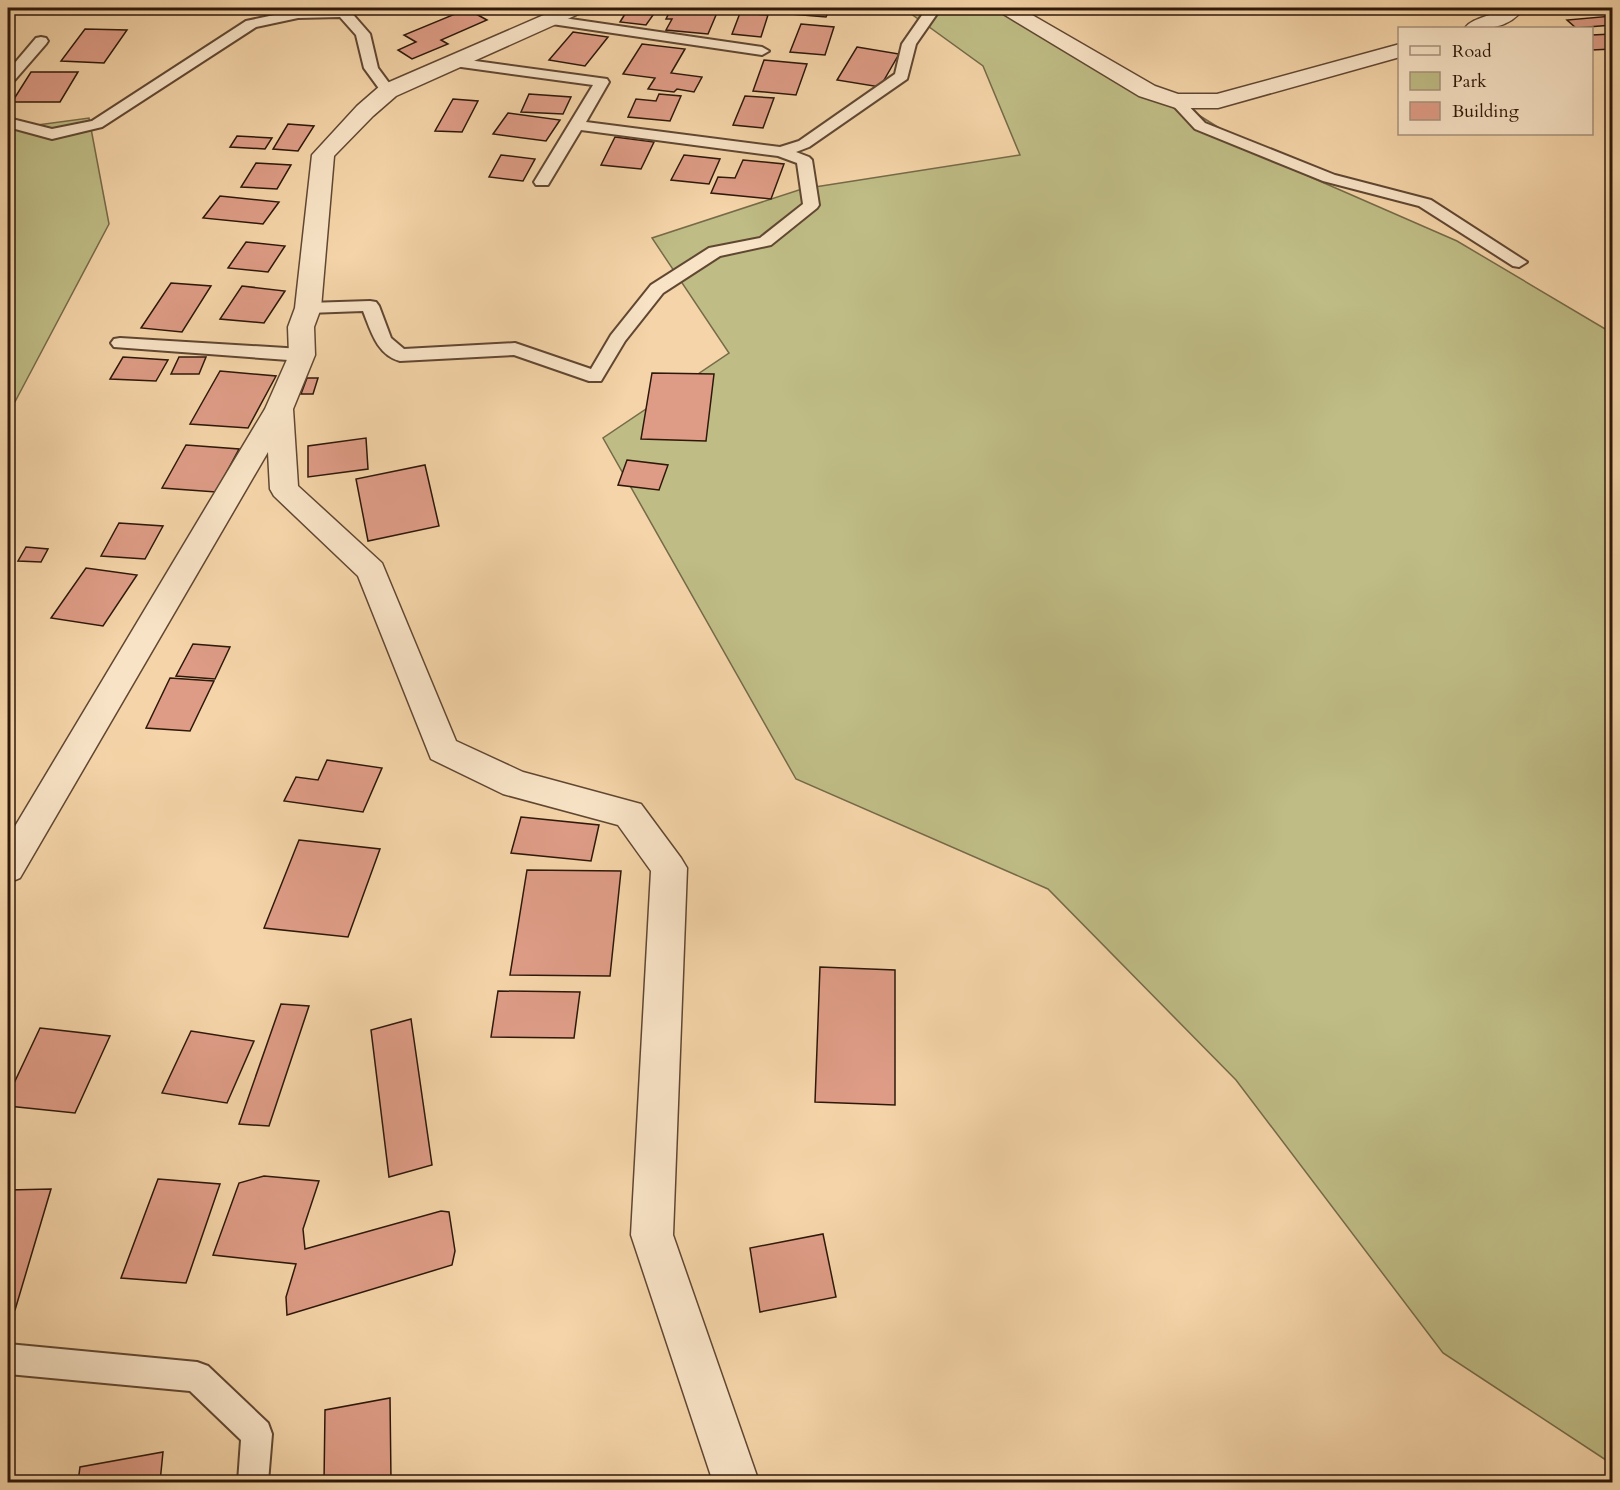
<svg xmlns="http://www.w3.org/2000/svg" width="1620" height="1490" viewBox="0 0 1620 1490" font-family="Cardo,serif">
  <rect width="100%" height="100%" fill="#f4d4a8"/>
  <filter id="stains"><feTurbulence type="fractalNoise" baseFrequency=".00333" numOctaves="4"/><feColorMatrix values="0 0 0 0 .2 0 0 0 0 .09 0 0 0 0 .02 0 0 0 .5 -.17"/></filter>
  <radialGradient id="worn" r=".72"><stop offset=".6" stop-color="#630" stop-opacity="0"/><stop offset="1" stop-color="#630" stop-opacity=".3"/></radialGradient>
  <!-- green -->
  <g fill="#bfbc85" stroke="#766a48" stroke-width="1.5">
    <path d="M903,8h114l103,58 149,93 188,82 155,92v1131l-169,-111 -207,-273 -188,-191 -252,-110 -193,-341 126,-85 -77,-115 150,-49 218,-34 -37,-89z"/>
    <path d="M89,118l20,106 -101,191v-286z"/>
  </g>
  <!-- building -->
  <g fill="#de9c86" stroke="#2e180a" stroke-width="1.5">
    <path d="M625,8h33l-12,17 -26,-3 7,-11h-4z"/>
    <path d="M663,8h56l-11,26 -42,-4 6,-11h-6l5,-10z"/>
    <path d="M794,8h36l-4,9 -35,-3z"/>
    <path d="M467,9l20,11 -46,20 7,4 -36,15 -14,-9 18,-8 -12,-7z"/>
    <path d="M740,13l28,2 -7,22 -29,-3z"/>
    <path d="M1612,16v9l-36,3 -9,-8z"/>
    <path d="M801,24l33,3 -9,28 -35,-3z"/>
    <path d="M85,29l42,1 -23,33 -43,-2z"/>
    <path d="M573,32l35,5 -23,29 -36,-6z"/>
    <path d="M1612,34v15l-20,1v-15z"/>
    <path d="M642,44l43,5 -14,24 31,4 -8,15 -17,-3 -3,3 -26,-3 7,-11 -32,-4z"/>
    <path d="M857,47l42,7 -19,33 -43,-7z"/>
    <path d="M764,60l43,4 -11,31 -43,-4z"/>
    <path d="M31,72h47l-18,30h-48z"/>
    <path d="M529,94l42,3 -8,17 -42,-2z"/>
    <path d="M659,94l22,2 -11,25 -42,-4 8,-18 20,2z"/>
    <path d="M745,96l29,2 -11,30 -30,-3z"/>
    <path d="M453,99l25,2 -16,31 -27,-1z"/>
    <path d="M508,113l52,7 -14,21 -53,-7z"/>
    <path d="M288,124l26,2 -16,25 -25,-2z"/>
    <path d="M237,136l35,2 -7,11 -35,-2z"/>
    <path d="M615,137l39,5 -13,27 -40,-4z"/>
    <path d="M501,155l34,4 -12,22 -34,-4z"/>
    <path d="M684,155l36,4 -11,25 -38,-4z"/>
    <path d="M743,160l41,4 -13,35 -60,-6 7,-16 17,1z"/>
    <path d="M256,163l35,2 -14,24 -36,-2z"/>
    <path d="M220,196l59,6 -16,22 -60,-6z"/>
    <path d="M246,242l39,4 -17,26 -40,-4z"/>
    <path d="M171,283l40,3 -29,46 -41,-4z"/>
    <path d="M242,286l43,5 -21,32 -44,-4z"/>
    <path d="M123,357l45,3 -12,21 -46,-2z"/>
    <path d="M179,357h27l-7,17h-28z"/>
    <path d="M220,371l56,5 -28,52 -58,-4z"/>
    <path d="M652,373l62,1 -8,67 -65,-2z"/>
    <path d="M307,378h11l-5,16h-12z"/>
    <path d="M366,438l2,31 -60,8v-31z"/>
    <path d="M186,445l53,4 -23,43 -54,-4z"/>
    <path d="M627,460l41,5 -9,25 -41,-5z"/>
    <path d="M425,465l14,61 -71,15 -12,-62z"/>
    <path d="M119,523l44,3 -18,33 -44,-3z"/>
    <path d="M26,547l22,2 -7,13 -23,-1z"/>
    <path d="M86,568l51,7 -34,51 -52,-8z"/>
    <path d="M193,644l37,3 -15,32 -39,-3z"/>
    <path d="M170,678l44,3 -24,50 -44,-3z"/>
    <path d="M327,760l55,8 -19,44 -79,-11 12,-24 22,3z"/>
    <path d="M521,817l78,8 -8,36 -80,-8z"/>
    <path d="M299,840l81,9 -32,88 -84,-9z"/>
    <path d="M527,870l94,1 -11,105 -100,-1z"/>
    <path d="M820,967l75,3v135l-80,-3z"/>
    <path d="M498,991l82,1 -6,46 -83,-1z"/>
    <path d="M281,1004l28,2 -40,120 -30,-2z"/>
    <path d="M411,1019l21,146 -43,12 -18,-147z"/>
    <path d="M40,1028l70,8 -35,77 -67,-7v-10z"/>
    <path d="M191,1031l63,10 -27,62 -65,-10z"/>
    <path d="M264,1176l55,5 -16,48 2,20 136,-38 8,1 6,39 -3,14 -165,50 -1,-18 10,-33 -83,-9 26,-72z"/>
    <path d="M158,1179l62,5 -34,99 -65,-5z"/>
    <path d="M51,1189l-36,121 -7,1v-121z"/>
    <path d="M823,1234l13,63 -76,15 -10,-64z"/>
    <path d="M390,1398l1,82 -14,2h-53l1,-72z"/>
    <path d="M163,1452l-3,30h-82l2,-15z"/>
  </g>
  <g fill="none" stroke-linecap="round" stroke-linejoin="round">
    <defs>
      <g id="lane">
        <path d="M927,8h14l-25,36 -9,35 -98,68 -13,5 13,5 3,3 7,45 -2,3 -46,37 -51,11 -57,37 -38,48 -24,40h-12l-75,-26 -114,6c-23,-6 -29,-30 -37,-50l-55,2 -6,-1 -3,-4 3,-4 6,-1 62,-2 6,1 3,4 12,32 13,11 111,-6 76,26 20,-34 40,-50 58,-37 51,-10 43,-34 -6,-41 -19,-7 -197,-26 -33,55h-12l-2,-3 59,-97 -139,-19 -5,-1 -2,-3 2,-3 5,-1 153,21 2,3 -23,40 194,25 19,-6 96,-67 7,-30z"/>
        <path d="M344,9l5,1 21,24 8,34 17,23 -2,3h-10l-19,-26 -8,-33 -16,-18 -42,1 -42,9 -154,100 -50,12 -44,-12v-9l44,11 40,-8 154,-100 52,-11z"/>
        <path d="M550,16l212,31 7,4 -7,4 -217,-32 -2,-3z"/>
        <path d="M41,37l5,1 2,3 -2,3 -33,38 -5,1v-12l28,-33z"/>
        <path d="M1176,97l5,1 24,25 130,52 96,25 96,62 -8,5 -6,-1 -94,-60 -96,-25 -128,-52 -26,-28z"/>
        <path d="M120,338l182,11 6,2 3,4 -3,4 -6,2 -188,-14 -3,-4 3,-4z"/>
        <path d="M8,1344l189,18 11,4 60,57 4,11 -4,48h-30l3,-42 -51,-49 -182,-17z"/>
      </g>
      <g id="street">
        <path d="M560,8h26l-3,4 -187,84 -23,20 -39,40 -13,152 -7,19 1,28 -22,54 5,77 84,77 74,178 67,31 118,32 40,54 6,10 -14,367 86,247h-46l-82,-247 20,-364 -33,-46 -115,-31 -72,-35 -73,-183 -84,-80 -4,-7 -2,-37 -248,426 -12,5v-45l257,-429 24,-54 -1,-28 7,-19 17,-153 45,-49 23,-20z"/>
        <path d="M997,8h23l135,78 23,8h39l183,-50v13l-182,51h-42l-37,-12 -139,-84z"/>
        <path d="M1503,8h21c-14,20 -37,22 -59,20 8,-11 27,-11 38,-20z"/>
      </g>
    </defs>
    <!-- lane casing -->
    <use href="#lane" stroke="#604732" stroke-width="4"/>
    <!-- street casing -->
    <use href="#street" stroke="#604732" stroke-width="3"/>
    <!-- lane -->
    <use href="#lane" fill="#f8e3c6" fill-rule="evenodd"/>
    <!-- street -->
    <use href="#street" fill="#f8e3c6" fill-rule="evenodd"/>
  </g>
  <!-- margin -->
  <rect width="1620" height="1490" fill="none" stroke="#f4d4a8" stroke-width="30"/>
  <rect x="9" y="9" width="1602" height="1472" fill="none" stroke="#2e180a" stroke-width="3"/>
  <rect x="15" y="15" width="1590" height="1460" fill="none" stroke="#2e180a" stroke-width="1.5"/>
  <!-- legend -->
  <rect x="1398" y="27" width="195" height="108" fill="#f8e3c6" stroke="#a7927b" stroke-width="1.5"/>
  <rect x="1410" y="46" width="30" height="9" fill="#f8e3c6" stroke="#a7927b" stroke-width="1.5"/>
  <text x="1452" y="57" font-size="18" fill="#2e180a">Road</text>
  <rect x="1410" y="72" width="30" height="18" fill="#bfbc85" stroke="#a7927b" stroke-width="1.5"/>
  <text x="1452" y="87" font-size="18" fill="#2e180a">Park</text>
  <rect x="1410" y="102" width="30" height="18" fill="#de9c86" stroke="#a7927b" stroke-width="1.5"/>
  <text x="1452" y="117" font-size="18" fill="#2e180a">Building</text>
  <rect width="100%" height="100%" filter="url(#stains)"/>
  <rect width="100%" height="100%" fill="url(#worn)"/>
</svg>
